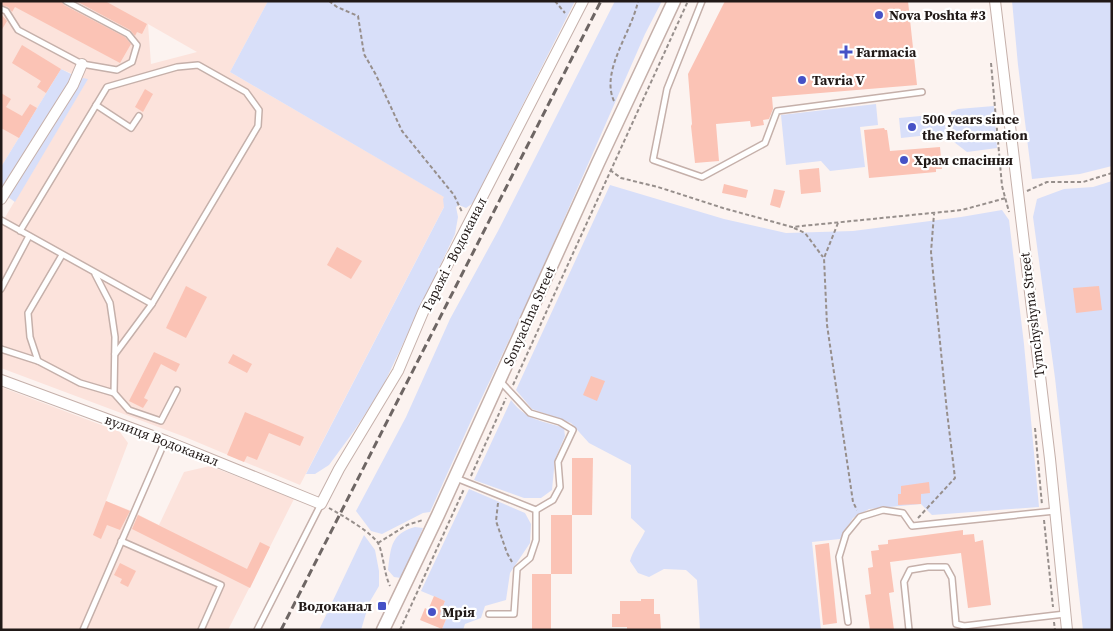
<svg xmlns="http://www.w3.org/2000/svg" width="1113" height="631" viewBox="0 0 1113 631" font-family="'Source Serif 4',serif">
  <rect width="100%" height="100%" fill="#fcf3f0"/>
  <!-- built -->
  <g fill="#fce3dc" fill-rule="evenodd">
    <path d="M1,1h267l-38,71 218,127 -148,286 -115,-48 -184,-69v-144l86,-144 -26,-11 -60,98zM148,24l49,28 -46,12z"/>
    <path d="M1,387l119,45 8,11 -22,58 23,9 30,15 25,-53 26,-6 84,33 -66,131h-227z"/>
  </g>
  <!-- green -->
  <g fill="#d8dff9">
    <path d="M268,1h307l-102,202 -7,5 -7,-3 -3,2 2,10 -3,17 -73,154 -28,43 -25,34 -14,9h-9l138,-267 -1,-8 1,-2 -214,-125z"/>
    <path d="M615,1h47l-17,33 -109,249 -61,129 -45,100 -7,1 -41,21 -11,-3 -15,-20 50,-94 44,-98 48,-88z"/>
    <path d="M1012,1h100v165l-32,8 -48,5 -14,-114z"/>
    <path d="M61,69l10,5v5l-70,110v-22z"/>
    <path d="M83,78l5,1 -73,123 -7,-5 70,-115z"/>
    <path d="M876,104l2,21 -18,2 5,40 -35,4 -9,-10 -35,4 -5,-50z"/>
    <path d="M994,106l3,42 -30,4 -13,-10 -3,-30 7,-3z"/>
    <path d="M942,114l2,2 3,24 -9,-6 -37,4 -2,-20z"/>
    <path d="M1112,181v449h-29l-28,-252 -22,-161 4,-18 27,-10 29,-2z"/>
    <path d="M610,185l114,34 62,14 67,-2 108,-14 41,-7 7,10 15,124 15,163 -107,8 -11,-11 -52,5 -16,9 -13,21 -28,3 9,88h-121l-3,-50 -11,-10 -22,-1 -15,8 -11,-4 -8,-12c3,-11 10,-19 15,-30l-14,-13v-53l-42,-22 -18,-20 -39,-14 -16,-19z"/>
    <path d="M511,400c16,21 30,20 53,28l1,8 -10,23 -3,31 -11,8h-17l-50,-18z"/>
    <path d="M469,489l56,24 6,11 -1,19 -20,30 -4,27 -21,6 -4,12 -16,6 -2,6 -21,-1 5,-12 -7,-3 5,-13 -24,-10z"/>
    <path d="M415,527l8,1 -22,50 -7,-1 -6,-7c3,-24 3,-36 27,-43z"/>
    <path d="M364,535l11,15 4,21v15l-10,17 -8,27h-42z"/>
  </g>
  <!-- building -->
  <g fill="#fbc3b5">
    <path d="M1,1h61l2,4 61,32 6,7 -11,19 -105,-56 -3,5 -4,-5 -7,-2z"/>
    <path d="M76,1h29l42,23 -5,10 -5,-2 -2,4 -5,-6z"/>
    <path d="M725,1h183l9,84 -145,12 1,12 -4,10 -6,1 1,5 -13,2 -1,-6 -34,3 3,37 -24,2 -4,-37 1,-2 -4,-50z"/>
    <path d="M1,14l6,7 -6,10z"/>
    <path d="M22,45l39,24 -15,24 -9,-6 4,-6 -29,-18z"/>
    <path d="M145,89l8,5 -10,18 -8,-5z"/>
    <path d="M1,93l10,6 -5,8 16,9 8,-12 7,4 -18,30 -18,-10z"/>
    <path d="M884,128l1,2h2l3,21 50,-4 2,22h-6v3l-67,6 -5,-48z"/>
    <path d="M819,168l2,24 -20,2 -2,-24z"/>
    <path d="M724,184l24,6 -2,8 -24,-5z"/>
    <path d="M774,189l11,2 -5,17 -10,-3z"/>
    <path d="M337,247l25,14 -11,18 -24,-14z"/>
    <path d="M186,286l21,11 -21,41 -20,-10z"/>
    <path d="M1099,286l3,24 -26,3 -3,-25z"/>
    <path d="M154,352l26,12 -4,8 -15,-8 -17,34 4,2 -5,8 -14,-7z"/>
    <path d="M233,354l19,10 -5,9 -19,-10z"/>
    <path d="M591,376l14,5 -8,20 -14,-6z"/>
    <path d="M245,412l59,25 -4,9 -31,-13 -12,27 -10,-4 -3,6 -17,-7z"/>
    <path d="M572,458h21l-1,57h-20z"/>
    <path d="M929,482l1,11 -9,1v10l-23,1v-11h3v-8z"/>
    <path d="M106,501l24,10 -10,19 -13,-5 -6,14 -8,-4z"/>
    <path d="M138,515l109,54 13,-27 10,5 -20,41 -118,-59z"/>
    <rect x="551" y="515" width="21" height="59"/>
    <path d="M963,530v5l11,-1 1,8 8,-2 8,65 -23,3 -7,-55 -71,9 4,30 -5,1 5,37h-24l-5,-35 6,-1 -3,-26 5,-1 -2,-16 8,-1 -1,-5 10,-1v-4z"/>
    <path d="M829,543l8,80 -14,2 -8,-80z"/>
    <path d="M120,563l16,8 -8,16 -8,-4 2,-4 -8,-4z"/>
    <rect x="532" y="574" width="19" height="56"/>
    <path d="M434,596l11,5 -5,13 7,3 -5,12 -22,-9 5,-12 3,2z"/>
    <path d="M641,599h13v15h6l1,16h-34v-3h-15v-13h8v-13h21z"/>
  </g>
  <g fill="none" stroke-linecap="round" stroke-linejoin="round">
    <defs>
      <g id="service">
        <path d="M702,1l-35,88 -14,71 49,17 63,-34 12,-32 145,-19"/>
        <path d="M1,9l5,2 12,19 64,34 35,6 15,-8 5,-17 -9,-11 -62,-33"/>
        <path d="M96,105l35,23 8,-12"/>
        <path d="M1,220l151,84 106,-178 1,-16 -13,-18 -48,-27 -21,2 -70,20 -87,144"/>
        <path d="M62,255l-34,58 2,24 8,24 42,22 34,10"/>
        <path d="M95,274l15,29 5,34 -1,56 15,17 32,11 16,-31"/>
        <path d="M1,289l28,-53"/>
        <path d="M1,349l37,12"/>
        <path d="M115,354l37,-50"/>
        <path d="M500,381l30,32 30,9 13,8 -15,32 2,25 -7,13 -17,10"/>
        <path d="M456,478l80,32v30l-6,18 -13,11 -3,45h-25"/>
        <path d="M121,541l100,44 -20,45"/>
        <path d="M848,622l-9,-65 7,-23 14,-17 23,-7 20,3 9,13 143,-15"/>
        <path d="M83,630l82,-189"/>
        <path d="M257,630l64,-126"/>
        <path d="M909,630l-5,-48 6,-12 18,-3h18l6,11 4,46 8,2 101,-12"/>
      </g>
      <g id="minor">
        <path d="M995,1l55,458 17,171"/>
        <path d="M1,199l72,-114 9,-21"/>
        <path d="M1,380l165,61 155,63 18,-35 59,-98 25,-59 160,-311"/>
      </g>
      <path id="tertiary" d="M383,630l55,-115 160,-352 76,-162"/>
    </defs>
    <!-- service casing -->
    <use href="#service" stroke="#c5b0aa" stroke-width="8"/>
    <!-- minor casing -->
    <use href="#minor" stroke="#c5b0aa" stroke-width="12"/>
    <!-- tertiary casing -->
    <use href="#tertiary" stroke="#c5b0aa" stroke-width="15"/>
    <!-- path -->
    <g stroke="#978f8c" stroke-width="2" stroke-dasharray="4 2.5" stroke-linecap="butt">
      <path d="M329,1l8,6 21,9 6,38 12,21 26,56 52,64 8,17"/>
      <path d="M555,1l10,12"/>
      <path d="M991,63l11,123 7,26"/>
      <path d="M614,101c-14,-30 18,-69 24,-100"/>
      <path d="M610,170l11,8 37,9 65,21 69,19 170,-17 44,-12"/>
      <path d="M1027,191l20,-9h36l29,-9"/>
      <path d="M838,223l-14,35 3,67 26,177 4,8"/>
      <path d="M794,228l11,5 18,24"/>
      <path d="M513,385l175,-384"/>
      <path d="M1035,428l7,77"/>
      <path d="M471,476l35,-78"/>
      <path d="M498,503l-2,18 11,32 5,9"/>
      <path d="M329,508c12,7 45,25 50,37 5,13 5,28 11,41"/>
      <path d="M918,518l37,-40 -8,-66 -16,-160 3,-38"/>
      <path d="M1044,520l9,87"/>
      <path d="M378,543l29,-18 16,-5"/>
      <path d="M1054,622l1,8"/>
      <path d="M400,630l64,-141"/>
    </g>
    <!-- service -->
    <use href="#service" stroke="#fff" stroke-width="5"/>
    <!-- minor -->
    <use href="#minor" stroke="#fff" stroke-width="10"/>
    <!-- tertiary -->
    <use href="#tertiary" stroke="#fff" stroke-width="12"/>
    <!-- rail -->
    <path stroke="#6e6664" stroke-width="3" stroke-dasharray="8 4" stroke-linecap="butt" d="M281,630l320,-629"/>
  </g>
  <!-- markers -->
  <g fill="#4652c6" stroke="#fff" stroke-width="2">
    <circle cx="879" cy="15" r="5"/>
    <path d="M843.5 44.5h5v5h5v5h-5v5h-5v-5h-5v-5h5z"/>
    <circle cx="802" cy="80" r="5"/>
    <circle cx="912" cy="127" r="5"/>
    <circle cx="904" cy="160" r="5"/>
    <rect x="377" y="601" width="10" height="10" rx="2.5"/>
    <circle cx="432" cy="612" r="5"/>
  </g>
  <g text-anchor="middle" stroke-width="4.5" stroke-linejoin="round" paint-order="stroke">
    <!-- poi labels -->
    <g font-size="14" font-weight="bold" fill="#211917" stroke="#fff" text-anchor="start">
      <text x="889" y="20">Nova Poshta #3</text>
      <text x="856" y="57">Farmacia</text>
      <text x="812" y="85">Tavria V</text>
      <text x="922" y="124">500 years since<tspan x="922" dy="16">the Reformation</tspan></text>
      <text x="914" y="165">Храм спасіння</text>
      <text x="372" y="611" text-anchor="end">Водоканал</text>
      <text x="442" y="617">Мрія</text>
    </g>
    <!-- street labels -->
    <g font-size="14" fill="#211917" stroke="#fff">
      <text transform="translate(454 254) rotate(-63)" y="5">Гаражі - Водоканал</text>
      <text transform="translate(1032 315) rotate(-97)" y="5">Tymchyshyna Street</text>
      <text transform="translate(529 316) rotate(-66)" y="5">Sonyachna Street</text>
      <text transform="translate(162 440) rotate(21)" y="5">вулиця Водоканал</text>
    </g>
  </g>
  <!-- border -->
  <rect width="1113" height="631" fill="none" stroke="#211917" stroke-width="5"/>
</svg>
